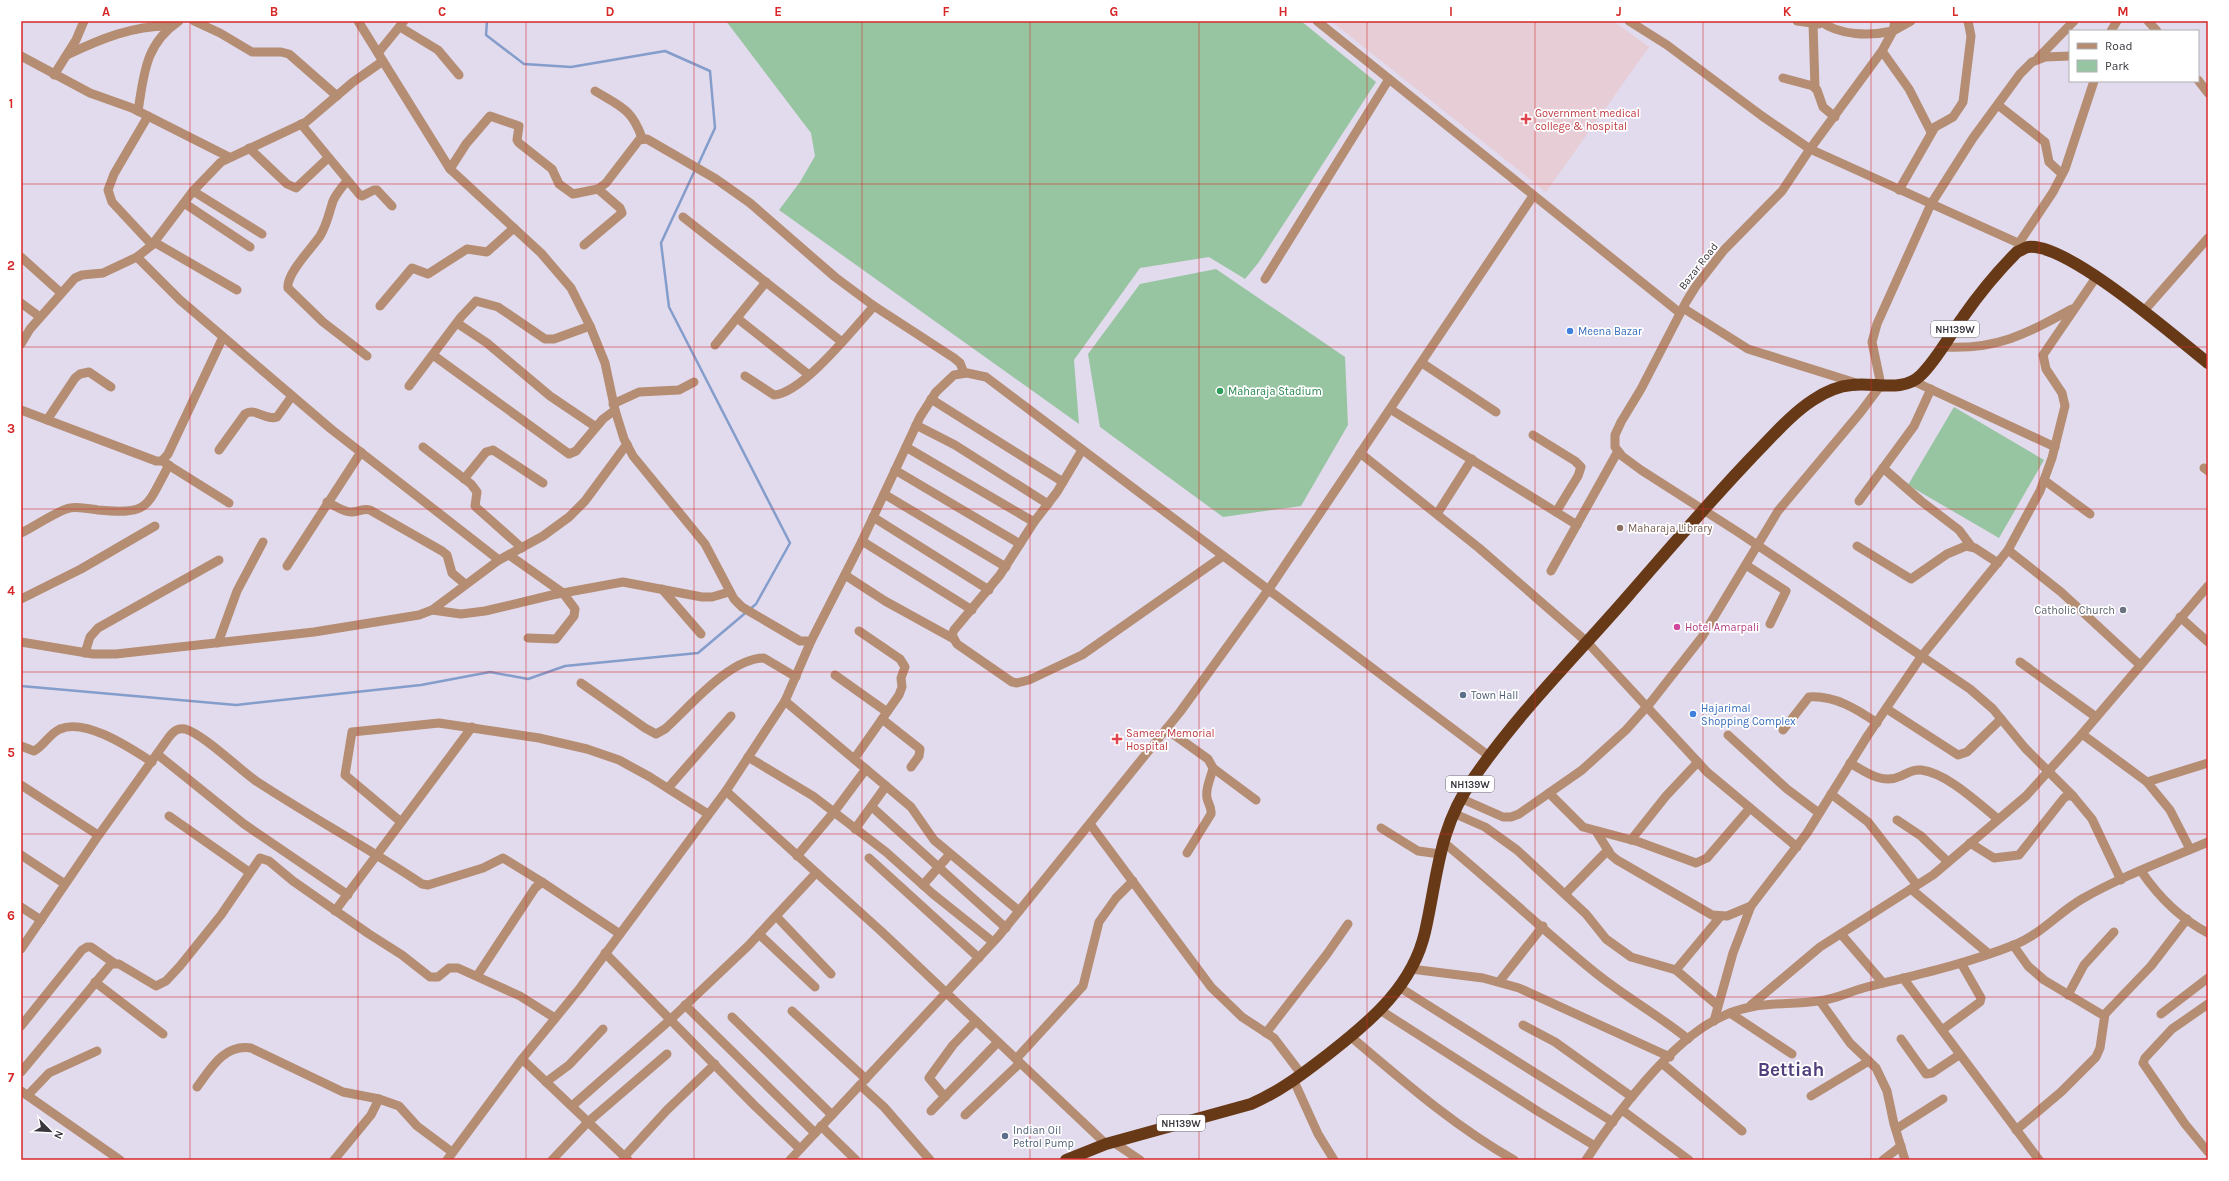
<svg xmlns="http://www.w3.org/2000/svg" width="2229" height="1181" viewBox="0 0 2229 1181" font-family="Karla,sans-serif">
  <rect width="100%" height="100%" fill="#e2daed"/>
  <!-- medical -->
  <path fill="#e6cdd6" d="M1331,21h282l36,26 -103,145z"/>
  <!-- green -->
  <g fill="#98c5a1">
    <path d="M726,21h575l75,61 -117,180 -14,17 -36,-22 -69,11 -66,92 5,64 -300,-214 21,-28 15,-26 -4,-23z"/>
    <path d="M1216,269l129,88 3,68 -47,81 -78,11 -123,-90 -12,-73 52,-70z"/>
    <path d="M1954,407l90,53 -45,78 -91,-53z"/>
  </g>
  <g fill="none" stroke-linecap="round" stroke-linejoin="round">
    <!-- stream -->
    <g stroke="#849dcb" stroke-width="2.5">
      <path d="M487,21l-1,14 38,29 47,3 94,-16 45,20 5,57 -17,37"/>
      <path d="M21,686l215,19 185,-20 69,-13 38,7 37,-13 133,-13 58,-49 34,-61 -121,-236 -8,-64 34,-73"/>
    </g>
    <!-- minor -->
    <g stroke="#b48d73" stroke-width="9">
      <path d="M194,21l26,12 32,19h29l8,2 48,42"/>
      <path d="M358,21l92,148 91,84 30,35 19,38 15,37 10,47 9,29 9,17 72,88 29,55 8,8 58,34h11l51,-100 58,-124 16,-25 18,-17 13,-2 19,4 503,379"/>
      <path d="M1317,21l363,292"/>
      <path d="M1629,21l38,24 95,71 48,33 217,98"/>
      <path d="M1797,21l22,3"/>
      <path d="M1820,21c20,15 50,15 73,10l2,-10"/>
      <path d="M1911,21l-18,10 -11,20 -72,98 -28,42 -58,59 -28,36 -10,16 -45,87 -20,33 -6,13v12l7,9 19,14 100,64 229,155 23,20 32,39 48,48"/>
      <path d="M2148,21l9,10"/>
      <path d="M1813,23l2,65"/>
      <path d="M400,27l38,23 21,25"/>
      <path d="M2111,31l6,-10"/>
      <path d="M1882,51l27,38 22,43"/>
      <path d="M378,53l26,-32"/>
      <path d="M67,55c33,-16 67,-30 104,-29"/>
      <path d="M21,56l69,37 42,15 97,49"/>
      <path d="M2038,58l36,-37"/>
      <path d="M54,75l22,-35 8,-19"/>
      <path d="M1783,78l30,8 4,4 6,17 12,10"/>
      <path d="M2198,80l10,13"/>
      <path d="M595,91c25,15 37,18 47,47"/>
      <path d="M1998,105l47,37 4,20 13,12"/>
      <path d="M138,111c6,-37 7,-67 41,-90"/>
      <path d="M148,116l-34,58 -6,16 4,12 40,43"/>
      <path d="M301,124l58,70 3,2 12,-6h3l15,16"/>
      <path d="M249,148l38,36 9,4 32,-30"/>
      <path d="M450,169l16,-25 24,-28 29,10 -2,14 2,3 33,26 7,15 14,10 25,-5 8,-6 33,-43 8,-1 69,40 34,24 85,74 39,29 80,52 6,5 4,10"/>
      <path d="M347,181c-5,6 -11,13 -14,20 -4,12 -6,24 -13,35 -8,12 -34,38 -32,52l35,34 44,34"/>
      <path d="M1899,190l36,-63 18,-10 10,-15 8,-66 -3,-15"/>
      <path d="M193,191l69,43"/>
      <path d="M184,203l66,44"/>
      <path d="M683,217l159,125"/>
      <path d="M154,242l83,48"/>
      <path d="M2019,243l34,-51 12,-23 29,-88"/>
      <path d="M584,245l38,-32 -2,-5 -22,-19"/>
      <path d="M21,257l40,36"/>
      <path d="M137,257l43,43 151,129 168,131"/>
      <path d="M1265,279l124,-200"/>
      <path d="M21,303l19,14"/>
      <path d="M380,306l32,-38 16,6 39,-25 20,3 27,-24"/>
      <path d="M1683,308l65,41 108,34"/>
      <path d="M2143,312l65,-74"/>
      <path d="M737,318l72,57"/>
      <path d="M457,323l30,20 63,53 46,31"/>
      <path d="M21,344l9,-15 45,-51 7,-3 21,-2 34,-16 15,-12 41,-54 28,-29 85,-40 47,-40 30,-21"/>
      <path d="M715,345l51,-63"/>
      <path d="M1943,347c54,3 83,-13 129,-38"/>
      <path d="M433,355l136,99 7,-3 27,-32 12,-9"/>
      <path d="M1422,363l74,49"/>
      <path d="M745,376l29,19c29,-2 80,-67 100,-89"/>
      <path d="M1913,381l142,66"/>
      <path d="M409,386l52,-69 15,-16 22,6 47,32h9l36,-13"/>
      <path d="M931,399l132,83"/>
      <path d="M613,404l26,-12 40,-2 15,-8"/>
      <path d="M1390,409l187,116"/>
      <path d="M21,410l135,51h6l6,-7 55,-117"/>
      <path d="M47,420l28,-42 5,-4 9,-2 22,15"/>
      <path d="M916,425l39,20 93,59"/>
      <path d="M1533,435l42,26 6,6 -3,9 -22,36"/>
      <path d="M423,447l48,37 6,8 -2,14 3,3 44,39"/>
      <path d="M906,447l128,75"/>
      <path d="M219,450l26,-36c10,-7 21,7 32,3l15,-21"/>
      <path d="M1082,450l-25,42 -23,30 -34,53 -46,55 -2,5 5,9 55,38 5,1 12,-3 53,-25 141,-99"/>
      <path d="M1360,453l119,95 108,94 120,130 90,75"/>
      <path d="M165,463l64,40"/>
      <path d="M1883,468l38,33 38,29 12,16"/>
      <path d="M2204,468l4,3"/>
      <path d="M895,470l125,74"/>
      <path d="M464,479l22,-27 7,-2 50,33"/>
      <path d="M2044,480l46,34"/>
      <path d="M884,494l122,73"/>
      <path d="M1859,501l55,-75 17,-37"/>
      <path d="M327,502c7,3 16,10 24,10 8,0 12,-4 19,-2l72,41 5,4 5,18 13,11"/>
      <path d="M1437,514l35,-55"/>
      <path d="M873,517l116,73"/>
      <path d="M21,533c13,-6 37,-23 49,-25 8,-2 20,1 28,2 52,5 48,-3 71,-45"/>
      <path d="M862,541l110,69"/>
      <path d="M1857,546l54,33 36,-25 19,-8 9,2 23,15"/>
      <path d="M2008,550l53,42 79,73"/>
      <path d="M509,555l54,38 12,16 -1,7 -18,23 -28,-1"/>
      <path d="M1746,565l40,26 -16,33"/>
      <path d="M287,566l74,-114"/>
      <path d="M1551,571l67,-120"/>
      <path d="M845,575l40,26 69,38"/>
      <path d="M662,589l39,45"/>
      <path d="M21,599l60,-30 74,-43"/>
      <path d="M432,610l29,4 24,-3 67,-16 71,-13 79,15h10l17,-5"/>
      <path d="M2180,617l28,25"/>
      <path d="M21,642l72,12h23l198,-22 105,-17 13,-5 67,-50 44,-24 26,-19 16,-16 42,-57"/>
      <path d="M218,643l19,-52 26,-49"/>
      <path d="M85,653l5,-16 8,-9 121,-68"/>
      <path d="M2020,662l76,55"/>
      <path d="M835,675l52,37"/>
      <path d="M581,683l64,45 11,6 9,-5c24,-21 64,-71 99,-71l32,19"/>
      <path d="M785,701l126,106 23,33 85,71"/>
      <path d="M1887,709l71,46 9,-3 34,-33"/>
      <path d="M882,719l38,30 -1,7 -8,11"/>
      <path d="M1166,729l42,30 5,9c-2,10 -8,20 -6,30 1,6 5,9 4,16l-24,39"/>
      <path d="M1783,730l26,-33c25,-2 48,12 68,26"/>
      <path d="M2082,734l65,48 23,28 20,39"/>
      <path d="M1728,735l59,54 32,24"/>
      <path d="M21,746l13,5c10,-5 15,-17 26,-22 26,-11 70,19 92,33"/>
      <path d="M157,754l87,70 104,71"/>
      <path d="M748,757l65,39 73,56 47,42 60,48"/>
      <path d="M854,759l45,-64 3,-8 -1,-9 4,-11 -5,-8 -41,-28"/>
      <path d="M1850,763c16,9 32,22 51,13 6,-3 12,-7 20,-6 26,3 57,33 77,49"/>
      <path d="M1213,768l43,32"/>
      <path d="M2147,782l61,-19"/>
      <path d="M21,785l77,50"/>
      <path d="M668,788l63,-72"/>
      <path d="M726,791l156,141 224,212"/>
      <path d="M1549,793l34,34 56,15 57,21 11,-5 43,-50"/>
      <path d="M1831,794l37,28 49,63"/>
      <path d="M1460,798l43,19h8l8,-3 63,-44 44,-40 25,-28 51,-65 76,-126 82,-98 21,-28 -9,-43 5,-18 54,-120 42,-66 47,-64 12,-12 13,-5 25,-1"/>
      <path d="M872,807l134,121"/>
      <path d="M1453,813l32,14 32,23 69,64 20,25 25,18 45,13 41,35"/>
      <path d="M169,816l80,56"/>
      <path d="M1897,820l24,16 27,26"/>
      <path d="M401,822l-56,-47 7,-43 87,-9 100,15 48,11 32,11 31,17 58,37"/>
      <path d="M1090,824l121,163 31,30 32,21 28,37"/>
      <path d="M1381,828l37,23 22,3"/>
      <path d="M855,829l31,-43"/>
      <path d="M1596,831l15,24 6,5 95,55 15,1 24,-10"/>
      <path d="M1631,840l35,-44 32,-34"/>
      <path d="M1442,841c51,42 99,87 150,129 30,25 65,44 96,69"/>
      <path d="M1970,843l24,15 25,-3 45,-57 3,-2h6l19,23 29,61"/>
      <path d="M21,855l44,29"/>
      <path d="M797,856l37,-44 32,-43"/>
      <path d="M869,858l110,100"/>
      <path d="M2141,871c17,25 40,48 67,62"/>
      <path d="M923,885l27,-31"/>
      <path d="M1911,889l78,65"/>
      <path d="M1565,894l43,-44"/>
      <path d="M21,907l20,13"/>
      <path d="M335,911l137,-184"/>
      <path d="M776,916l55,58"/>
      <path d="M759,934l56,53"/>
      <path d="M1841,934l42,49"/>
      <path d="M2013,945l15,21 16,14 57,34h4l46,-48 36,-47"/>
      <path d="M21,949l75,-110 73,-102c5,-6 8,-9 16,-8 18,5 54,40 71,52 55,36 112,67 166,103l6,1 55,-17 20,-10 39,24"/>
      <path d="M605,953l149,152 46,44"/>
      <path d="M1411,969l72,9 36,10 151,69"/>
      <path d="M1676,970l44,-53"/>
      <path d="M477,976l58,-88 7,-6 78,52"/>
      <path d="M1903,978l136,182"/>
      <path d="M95,982l68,52"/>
      <path d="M1499,982l44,-56"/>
      <path d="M1399,987l214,135"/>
      <path d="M2068,995l16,-30 30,-33"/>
      <path d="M1820,1001l30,42 26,25 11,23 7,33 11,36"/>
      <path d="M2208,1004l-36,25 -27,29 -2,5 42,61 23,28"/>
      <path d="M685,1005l130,128"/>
      <path d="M1751,1005l69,-58 113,-72 93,-79 56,-62 126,-148"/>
      <path d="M1380,1010l159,102 56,34"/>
      <path d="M792,1011l74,68"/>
      <path d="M1730,1013l62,41"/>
      <path d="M2161,1014l47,-36"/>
      <path d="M732,1017l100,98"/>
      <path d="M1714,1021l19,-68 18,-47 56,-73 61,-98 53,-78 87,-107 32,-59 12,-33 13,-52 -3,-13 -16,-24 -3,-14 54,-79"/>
      <path d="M1523,1025l32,17 77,55"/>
      <path d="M21,1026l61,-76 5,-3h4l23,16"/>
      <path d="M1942,1030l38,-28 1,-4 -20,-35"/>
      <path d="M1266,1033l61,-79 21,-30"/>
      <path d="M1350,1036c53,45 104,90 164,124"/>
      <path d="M1901,1039l25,35 6,-1 27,-18"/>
      <path d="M522,1059l106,101"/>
      <path d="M1016,1059l67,-73 16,-64 17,-24 17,-17"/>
      <path d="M1663,1064l79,67"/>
      <path d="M21,1072l90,-108h8l37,22 10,-5 14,-15 41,-51 39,-57 9,3 24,20 76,53 33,21 28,22h8l11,-9h9l62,28 35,22"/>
      <path d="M1294,1081l24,53 16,26"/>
      <path d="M546,1082l23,-17 34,-36"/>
      <path d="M860,1085l24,22 46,53"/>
      <path d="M197,1087c14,-19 27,-43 54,-39l92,44 36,7 20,7 18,20 35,26"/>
      <path d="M21,1091l99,69"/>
      <path d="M28,1095l21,-22 48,-22"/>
      <path d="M1811,1096l58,-35"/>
      <path d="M945,1097l-16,-19 24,-33 23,-24"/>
      <path d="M572,1106l99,-87 77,-73 68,-73"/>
      <path d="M1622,1110l67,50"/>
      <path d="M931,1111l67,-69"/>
      <path d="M965,1115l55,-52"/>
      <path d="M821,1126l35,34"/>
      <path d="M1896,1129l47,-30"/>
      <path d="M2016,1130l45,-38 35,-35 4,-9 5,-34"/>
      <path d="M1113,1142l27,18"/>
      <path d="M624,1157l43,-47 48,-46"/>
      <path d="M334,1160l37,-45 8,-16"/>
      <path d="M447,1160l75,-101 58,-71 146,-197 59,-90 26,-60"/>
      <path d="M552,1160l36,-38 79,-68"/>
      <path d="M790,1160l208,-223 182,-225 89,-123 264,-393"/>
      <path d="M1586,1160c29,-45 85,-119 133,-142 35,-18 62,-12 99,-17 16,-1 33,-10 49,-14 49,-12 99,-23 147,-42 26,-10 44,-32 68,-46 40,-23 84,-39 126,-57"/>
      <path d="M1883,1160l18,-14"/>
    </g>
    <!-- highway -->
    <path stroke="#673916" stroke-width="12" d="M1066,1160l40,-16 145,-40c30,-13 54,-32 80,-52 41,-32 82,-67 94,-120 13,-57 13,-103 48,-153 45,-66 103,-123 155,-183 41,-47 81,-94 124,-139 20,-20 38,-42 61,-57 12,-8 26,-14 39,-15 23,-3 51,8 69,-10 17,-17 28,-39 42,-58 16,-23 34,-45 54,-65 3,-1 7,-4 11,-5 39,-5 147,90 180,116"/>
  </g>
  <!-- grid -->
  <path fill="none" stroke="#d62828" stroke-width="1" stroke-opacity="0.55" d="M190,21v1139M358,21v1139M526,21v1139M694,21v1139M862,21v1139M1030,21v1139M1199,21v1139M1367,21v1139M1535,21v1139M1703,21v1139M1871,21v1139M2039,21v1139M21,184h2187M21,347h2187M21,509h2187M21,672h2187M21,834h2187M21,997h2187"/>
  <!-- markers -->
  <g fill="#e0444e" stroke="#fff" stroke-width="1.5">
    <path d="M1524 113h4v4h4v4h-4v4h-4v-4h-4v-4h4z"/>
    <path d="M1115 733h4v4h4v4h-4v4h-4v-4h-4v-4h4z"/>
  </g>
  <g fill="#3f7fe0" stroke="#fff" stroke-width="1.5">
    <circle cx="1570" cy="331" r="4"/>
    <circle cx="1693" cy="714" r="4"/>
  </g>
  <circle fill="#2e9e5b" stroke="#fff" stroke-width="1.5" cx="1220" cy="391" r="4"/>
  <circle fill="#8d6e63" stroke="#fff" stroke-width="1.5" cx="1620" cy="528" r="4"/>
  <circle fill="#6b7280" stroke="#fff" stroke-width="1.5" cx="2123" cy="610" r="4"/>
  <circle fill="#d1479c" stroke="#fff" stroke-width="1.5" cx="1677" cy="627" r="4"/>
  <g fill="#5c6f8a" stroke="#fff" stroke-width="1.5">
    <circle cx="1463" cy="695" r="4"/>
    <circle cx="1005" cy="1136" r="4"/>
  </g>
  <g text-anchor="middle" stroke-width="3.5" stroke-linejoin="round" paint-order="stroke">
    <!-- shield labels -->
    <g fill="#fff" stroke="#757278" stroke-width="1">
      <rect x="1931" y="321" width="48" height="16" rx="3"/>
      <rect x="1446" y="776" width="48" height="16" rx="3"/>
      <rect x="1157" y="1115" width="48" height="16" rx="3"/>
    </g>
    <g font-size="10" font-weight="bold" fill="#3a363e">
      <text x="1955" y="333">NH139W</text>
      <text x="1470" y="788">NH139W</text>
      <text x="1181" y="1127">NH139W</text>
    </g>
    <!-- health labels -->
    <g font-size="11" fill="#be3a42" stroke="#fff" text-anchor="start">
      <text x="1535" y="117">Government medical<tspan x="1535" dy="13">college &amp; hospital</tspan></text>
      <text x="1126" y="737">Sameer Memorial<tspan x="1126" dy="13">Hospital</tspan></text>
    </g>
    <!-- street labels -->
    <g font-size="11" fill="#3a363e" stroke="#fff">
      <text transform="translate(1698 266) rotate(-52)" y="4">Bazar Road</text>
    </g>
    <!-- shop labels -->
    <g font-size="11" fill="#366cbe" stroke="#fff" text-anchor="start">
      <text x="1578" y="335">Meena Bazar</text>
      <text x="1701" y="712">Hajarimal<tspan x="1701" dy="13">Shopping Complex</tspan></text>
    </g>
    <!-- leisure labels -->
    <g font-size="11" fill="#27864d" stroke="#fff" text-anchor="start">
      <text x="1228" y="395">Maharaja Stadium</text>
    </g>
    <!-- education labels -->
    <g font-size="11" fill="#785e54" stroke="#fff" text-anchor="start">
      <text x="1628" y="532">Maharaja Library</text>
    </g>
    <!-- worship labels -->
    <g font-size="11" fill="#5b616d" stroke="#fff" text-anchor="end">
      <text x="2115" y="614">Catholic Church</text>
    </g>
    <!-- hotel labels -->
    <g font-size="11" fill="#b23c85" stroke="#fff" text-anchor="start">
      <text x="1685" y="631">Hotel Amarpali</text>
    </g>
    <!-- service labels -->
    <g font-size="11" fill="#4e5e75" stroke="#fff" text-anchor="start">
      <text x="1471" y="699">Town Hall</text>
      <text x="1013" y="1134">Indian Oil<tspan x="1013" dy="13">Petrol Pump</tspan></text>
    </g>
    <!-- town labels -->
    <g font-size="19" font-weight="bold" fill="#503f7c" stroke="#fff">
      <text x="1791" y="1076">Bettiah</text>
    </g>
  </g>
  <!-- border -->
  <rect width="2229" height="1181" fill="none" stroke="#ffffff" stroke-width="44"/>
  <!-- legend -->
  <rect x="2069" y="30" width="130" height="52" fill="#ffffff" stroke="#b0afb2"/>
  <rect x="2077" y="43" width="20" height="6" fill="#b48d73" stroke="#b0afb2"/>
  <text x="2105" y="50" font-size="12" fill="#3a363e">Road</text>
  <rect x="2077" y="60" width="20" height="12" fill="#98c5a1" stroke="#b0afb2"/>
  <text x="2105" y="70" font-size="12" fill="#3a363e">Park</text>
  <!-- north arrow -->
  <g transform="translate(50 1131) rotate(114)" stroke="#ffffff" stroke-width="3" paint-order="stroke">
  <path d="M0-3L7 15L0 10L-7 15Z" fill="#3a363e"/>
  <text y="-6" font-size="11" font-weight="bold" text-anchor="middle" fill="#3a363e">N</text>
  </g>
  <rect x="22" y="22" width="2185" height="1137" fill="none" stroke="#d62828" stroke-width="1.5"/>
  <g font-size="13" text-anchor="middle" font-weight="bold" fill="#d62828">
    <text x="106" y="16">A</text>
    <text x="274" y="16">B</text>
    <text x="442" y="16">C</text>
    <text x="610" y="16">D</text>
    <text x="778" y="16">E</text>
    <text x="946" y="16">F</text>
    <text x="1114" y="16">G</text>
    <text x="1283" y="16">H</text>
    <text x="1451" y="16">I</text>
    <text x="1619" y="16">J</text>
    <text x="1787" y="16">K</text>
    <text x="1955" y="16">L</text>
    <text x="2123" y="16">M</text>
    <text x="11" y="108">1</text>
    <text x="11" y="270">2</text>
    <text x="11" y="433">3</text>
    <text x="11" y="595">4</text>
    <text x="11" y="757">5</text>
    <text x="11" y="920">6</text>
    <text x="11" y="1082">7</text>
  </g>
</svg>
